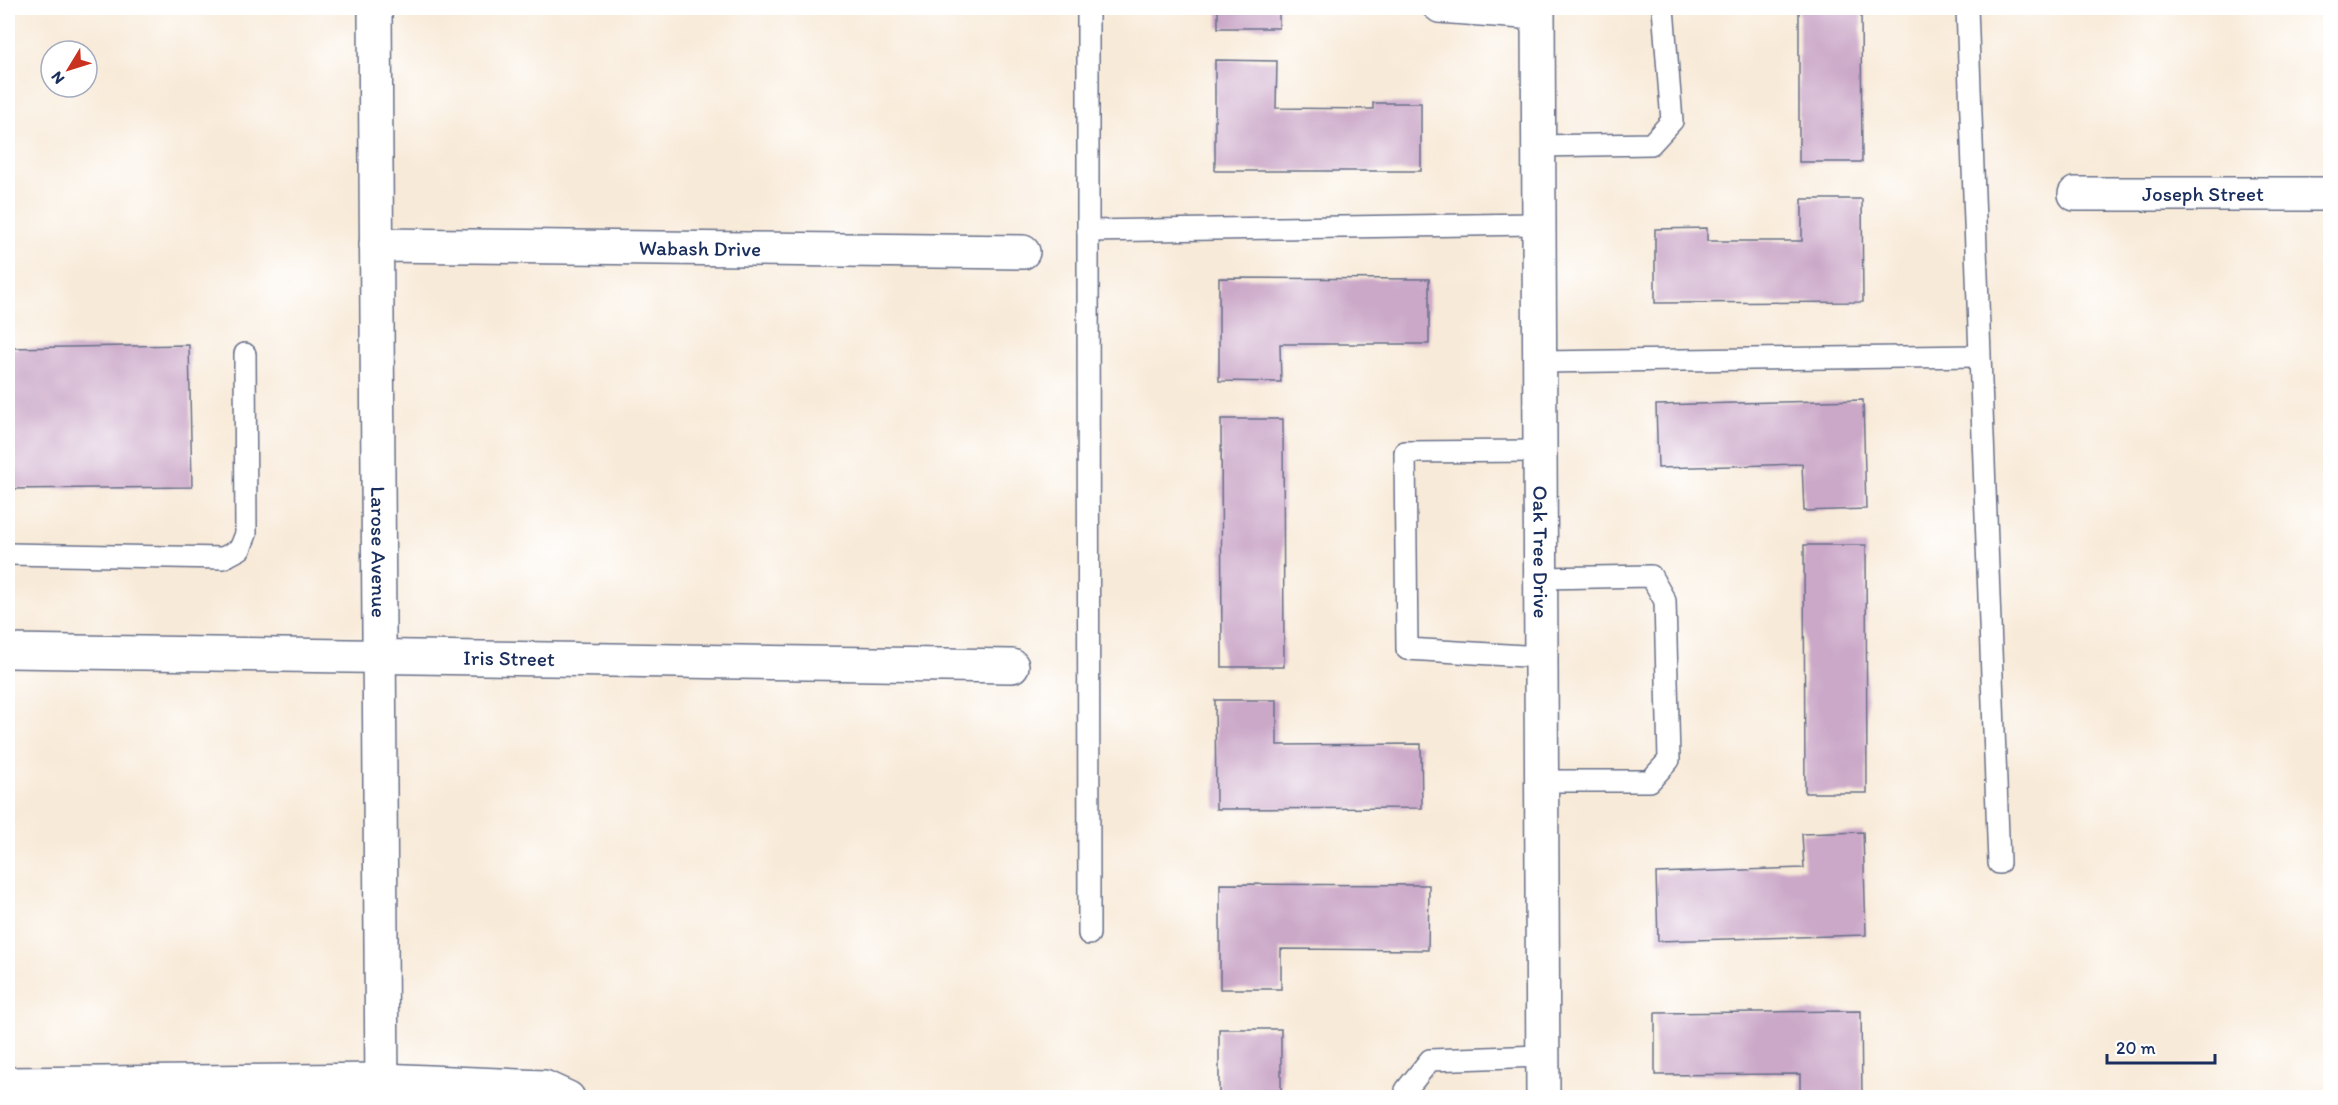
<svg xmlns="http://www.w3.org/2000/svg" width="2338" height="1105" viewBox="0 0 2338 1105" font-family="Itim,sans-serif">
  <rect width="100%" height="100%" fill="#fff"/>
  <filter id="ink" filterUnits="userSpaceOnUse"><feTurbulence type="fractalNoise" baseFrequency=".0167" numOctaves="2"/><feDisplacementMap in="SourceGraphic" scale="12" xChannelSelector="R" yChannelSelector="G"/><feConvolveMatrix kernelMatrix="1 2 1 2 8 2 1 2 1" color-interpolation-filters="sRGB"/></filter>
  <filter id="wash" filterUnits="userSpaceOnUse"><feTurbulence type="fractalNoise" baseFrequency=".008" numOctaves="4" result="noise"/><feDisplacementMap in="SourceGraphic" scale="24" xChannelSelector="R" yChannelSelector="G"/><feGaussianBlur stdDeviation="1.35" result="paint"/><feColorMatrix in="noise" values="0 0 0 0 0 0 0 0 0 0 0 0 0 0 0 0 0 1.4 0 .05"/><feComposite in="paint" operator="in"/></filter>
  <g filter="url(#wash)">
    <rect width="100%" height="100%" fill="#f8ead8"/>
    <g id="blocks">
      <!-- building -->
      <g fill="#cba7c8">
        <rect x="1218" y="8" width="61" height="20"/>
        <path d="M1799,8h62l1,154h-63z"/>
        <path d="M1215,60l62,1 -1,47 97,1v-6h48v68h-206z"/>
        <path d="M1802,199h60l1,103 -208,1v-74l52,-1v13h95z"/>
        <path d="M1219,278l210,1v65h-149l1,38 -62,-1z"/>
        <path d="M189,345l3,142 -184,2v-141z"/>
        <path d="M1863,400l3,109 -62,2 -2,-47 -144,4 -2,-63z"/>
        <path d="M1221,419h62l1,248h-62z"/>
        <path d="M1804,545h62l1,248h-62z"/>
        <path d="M1215,700h62v45l144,-1 1,64 -206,1z"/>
        <path d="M1863,832l3,103 -208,6 -2,-68 148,-5 -2,-34z"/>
        <path d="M1220,884l209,1 -1,65 -147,-1v40h-61z"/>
        <path d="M1861,1011l1,87h-62v-24l-145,1v-62z"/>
        <rect x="1219" y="1029" width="62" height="69"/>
      </g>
    </g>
  </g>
  <g filter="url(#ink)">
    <use href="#blocks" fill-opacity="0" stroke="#687089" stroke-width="1.5"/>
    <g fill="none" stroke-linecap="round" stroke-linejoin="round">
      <defs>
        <g id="service">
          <path d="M1088,8v223l451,-7"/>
          <path d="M1433,8l5,4 100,7"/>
          <path d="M1967,8l32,855"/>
          <path d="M1539,146l112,-2 21,-23 -9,-113"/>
          <path d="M1088,231l1,703"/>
          <path d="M1540,362l438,-6"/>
          <path d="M1540,451l-135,1 2,197 134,8"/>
          <path d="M8,554l215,4 17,-9 6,-15 -1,-180"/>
          <path d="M1541,578l110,-2 14,25 4,159 -19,21h-108"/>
          <path d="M1406,1098v-8l24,-30 112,-4"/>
        </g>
        <g id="minor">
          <path id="s1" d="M375,8l7,1090"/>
          <path id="s2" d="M1538,8l5,1090"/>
          <path id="s3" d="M2075,194h255"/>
          <path id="s4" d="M376,245l647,7"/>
          <path id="s5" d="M8,651l1004,15"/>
          <path d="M8,1084l374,-4 162,7 24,11"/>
        </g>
      </defs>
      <!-- service casing -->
      <use href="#service" stroke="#687089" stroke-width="24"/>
      <!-- minor casing -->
      <use href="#minor" stroke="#687089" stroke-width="36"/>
      <!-- service -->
      <use href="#service" stroke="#fff" stroke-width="21"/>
      <!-- minor -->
      <use href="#minor" stroke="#fff" stroke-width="33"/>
    </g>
  </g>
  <g text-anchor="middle" stroke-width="5" stroke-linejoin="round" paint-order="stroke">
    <!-- street labels -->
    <g font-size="21" fill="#1b2f5e" stroke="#fff">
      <text dy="7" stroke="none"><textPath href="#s3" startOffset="128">Joseph Street</textPath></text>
      <text dy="7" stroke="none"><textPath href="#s4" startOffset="324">Wabash Drive</textPath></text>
      <text dy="7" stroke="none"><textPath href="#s2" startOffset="544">Oak Tree Drive</textPath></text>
      <text dy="7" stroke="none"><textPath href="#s1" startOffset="544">Larose Avenue</textPath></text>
      <text dy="7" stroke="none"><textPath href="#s5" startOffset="501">Iris Street</textPath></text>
    </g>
  </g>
  <!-- margin -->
  <rect width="2338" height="1105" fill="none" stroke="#fff" stroke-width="30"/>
  <!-- north arrow -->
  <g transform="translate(69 69) rotate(232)"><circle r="28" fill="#ffffff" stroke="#a4acbf" stroke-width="1.5"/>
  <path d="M0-4.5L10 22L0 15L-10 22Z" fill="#c8321e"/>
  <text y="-9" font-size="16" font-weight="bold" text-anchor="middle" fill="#1b2f5e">N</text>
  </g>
  <!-- scale -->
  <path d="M2107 1054v9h108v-9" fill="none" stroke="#1b2f5e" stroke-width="3"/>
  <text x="2116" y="1054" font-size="18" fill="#1b2f5e" stroke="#ffffff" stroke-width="4.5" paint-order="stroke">20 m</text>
</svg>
